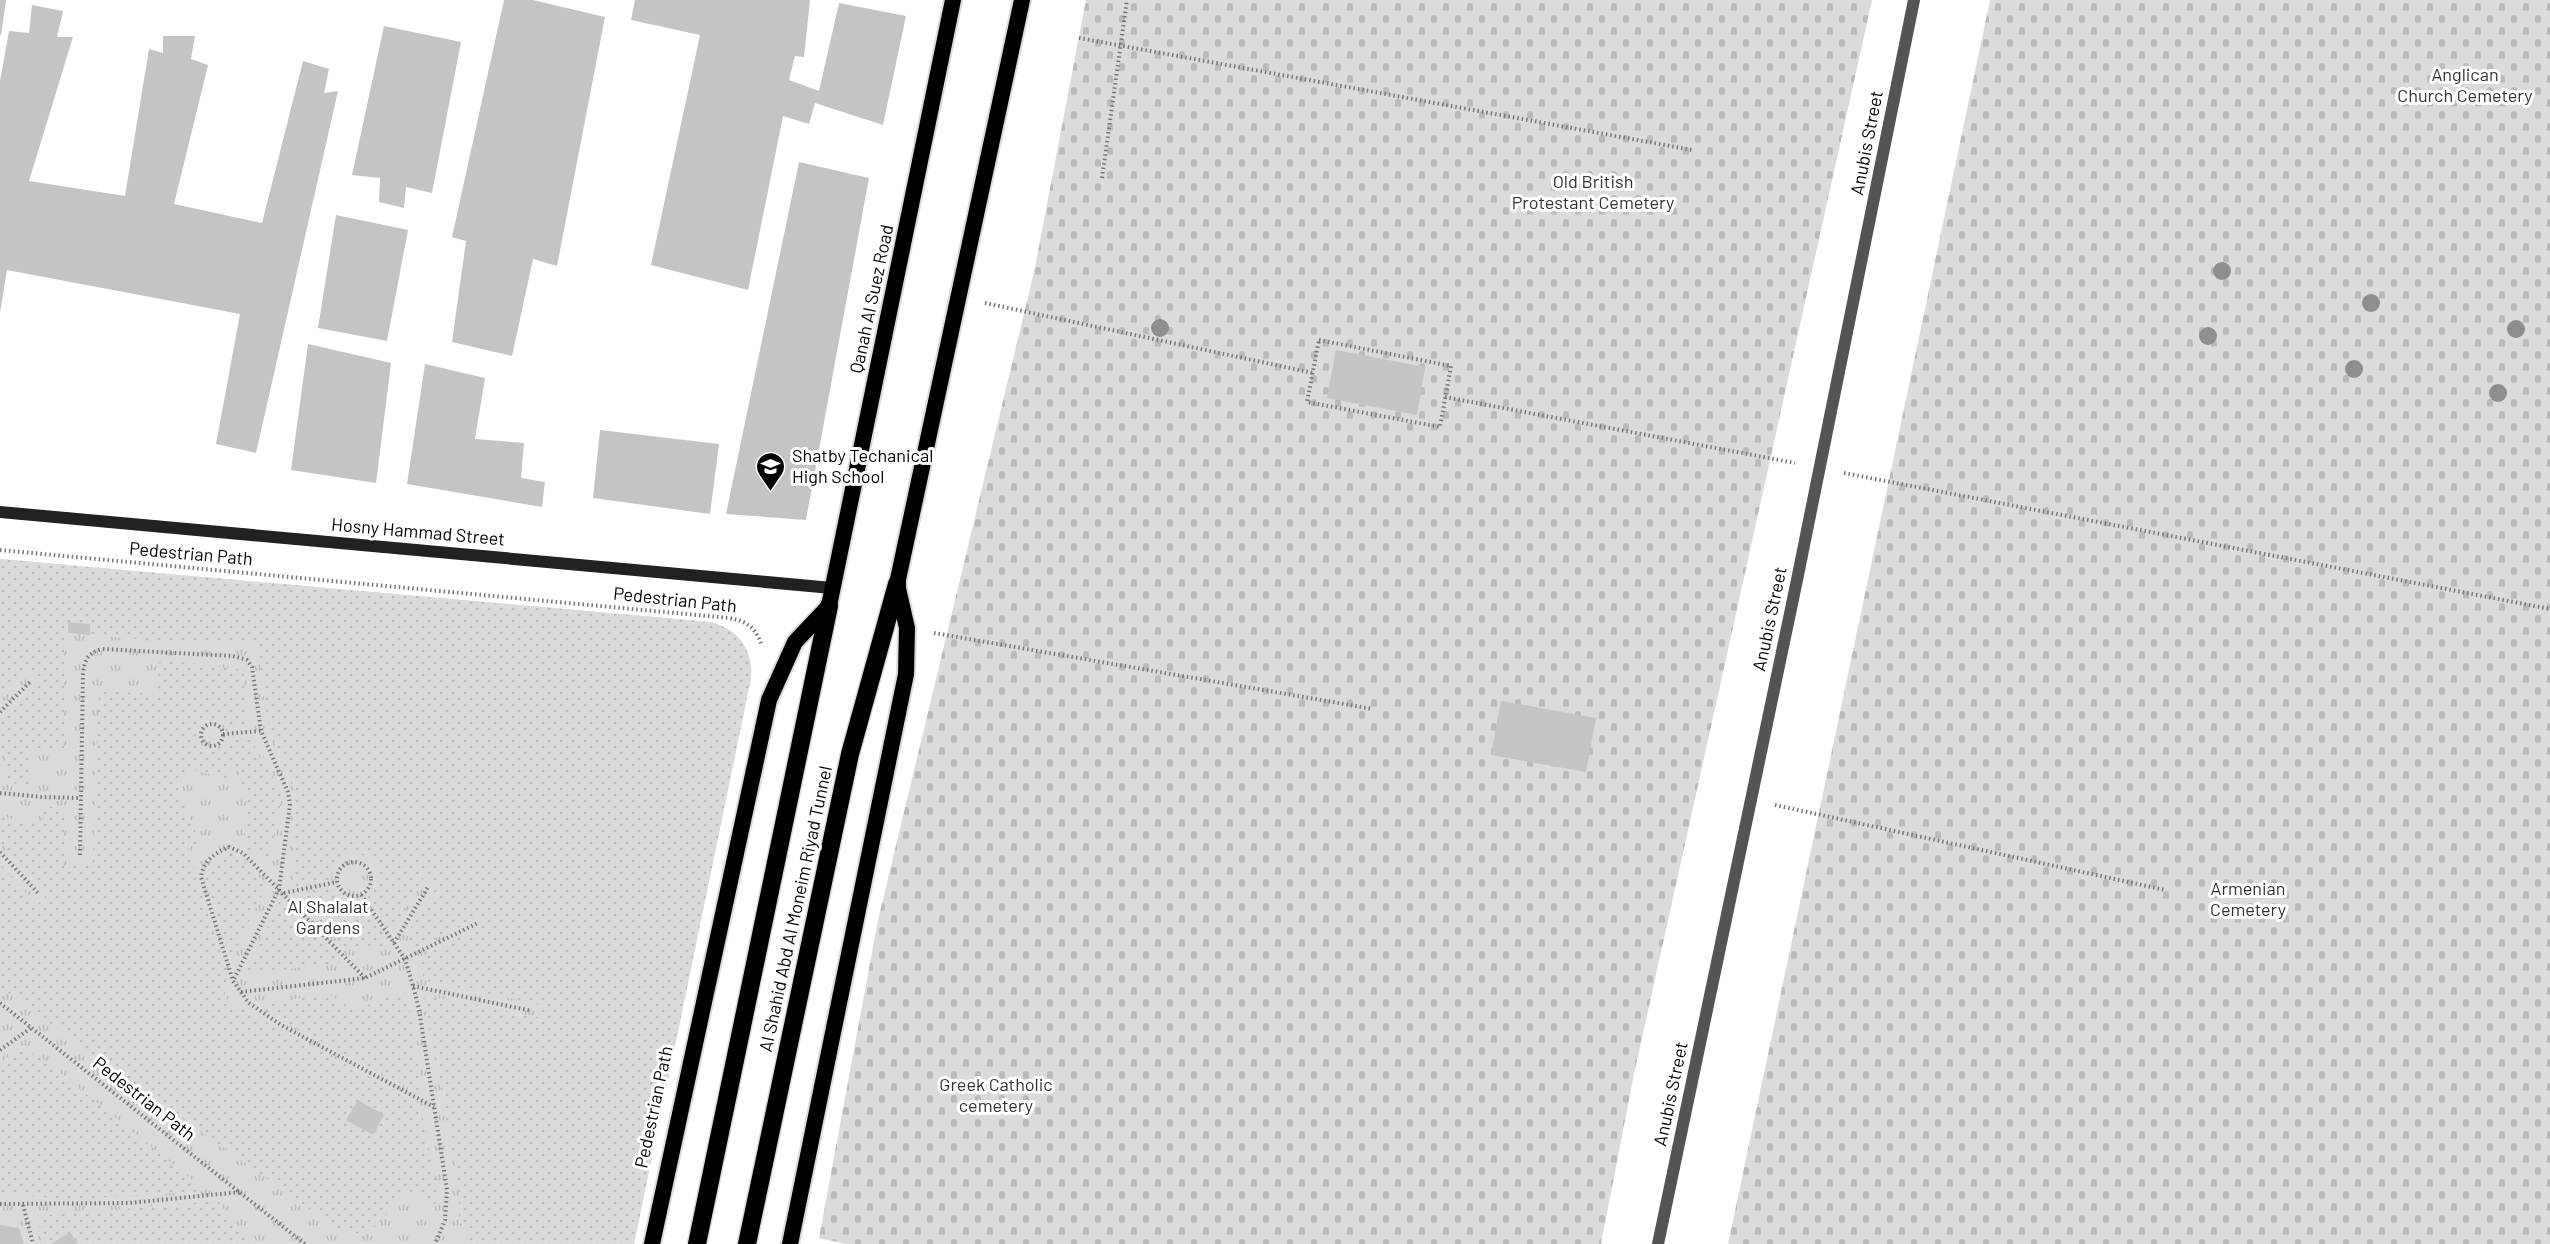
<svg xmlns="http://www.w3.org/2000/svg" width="2550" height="1244" viewBox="0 0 2550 1244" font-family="Barlow,sans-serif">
  <defs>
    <pattern id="grass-tufts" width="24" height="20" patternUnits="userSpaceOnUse" patternTransform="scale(1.5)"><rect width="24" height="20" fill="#dbdbdb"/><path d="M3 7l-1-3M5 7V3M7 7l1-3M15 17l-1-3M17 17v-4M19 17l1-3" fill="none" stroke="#bababa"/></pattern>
    <pattern id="cemetery-stones" width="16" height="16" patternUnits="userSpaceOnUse" patternTransform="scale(1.5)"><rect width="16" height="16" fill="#dbdbdb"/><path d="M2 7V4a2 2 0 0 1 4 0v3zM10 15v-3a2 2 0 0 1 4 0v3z" fill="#bababa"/></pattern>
    <pattern id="garden-dots" width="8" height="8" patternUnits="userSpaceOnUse" patternTransform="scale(1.5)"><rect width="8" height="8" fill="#dbdbdb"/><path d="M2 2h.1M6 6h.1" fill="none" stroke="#bababa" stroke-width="1.8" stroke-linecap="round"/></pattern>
  </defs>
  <rect width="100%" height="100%" fill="#fff"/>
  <!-- grass -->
  <path fill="url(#grass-tufts)" d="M0,559l710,63c28,7 43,27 41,56l-117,566h-634z"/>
  <!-- cemetery -->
  <g fill="url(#cemetery-stones)">
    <path d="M1086,0h786l-238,1074 -33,170h-755l-27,-6 59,-318 156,-648z"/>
    <path d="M1990,0h560v1244h-822z"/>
  </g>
  <!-- garden -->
  <g fill="url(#garden-dots)">
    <path d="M0,559l710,63c28,7 43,27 41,56l-117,566h-177l10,-7 5,-6 -13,-9v-35l-36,-192 115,22 2,-12 -116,-25 -4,-23 65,-33 -5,-7 -66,32 -7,-15 32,-50 -14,-8 -34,57 -25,-34c41,-35 -29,-72 -35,-18l-39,7 3,-96 -26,-62 -12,-86 -100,-3 -67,-6 -21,-13 -1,11h-4v118l-32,-1 -2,35 -24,-2 -1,-29 -5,-2v-29l40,-40 -12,-12 -28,29z"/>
    <path d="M160,659l83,11 5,55 -21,4c-8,-12 -30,-16 -31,4 0,20 22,18 31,7h25l8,19 5,-3 11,29 8,2 -15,72 -25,-9 3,-46 -8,-34h-9l-1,9 -39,-10 -12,20 22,54 -12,4 40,128 -4,13 3,13 193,103 17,83 -2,19 -30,-18c-18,25 -29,54 -65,43l-340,-244v-123l37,41 12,-12 -49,-51v-26l20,5 23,1 1,-16 20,2v59l29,-2 6,-174 57,3z"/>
    <path d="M234,852l33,33 -37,75 -25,-82c5,-15 13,-22 29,-26z"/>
    <path d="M333,888c8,9 15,15 28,12l27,38 -7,12 -36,-1 -48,-54z"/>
    <path d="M281,898l60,64 -96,13z"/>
    <path d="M385,994h23l14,101 -156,-83 -2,-3 2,-7 65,-7c17,16 38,16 54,-1z"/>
    <path d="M17,1052h10l11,3 168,136 -135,8 -71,-5v-133z"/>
    <path d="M218,1201l17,25 19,18h-176l-8,-12 -19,12h-9l-4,-28z"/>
  </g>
  <!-- building -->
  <g fill="#c4c4c4">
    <path d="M0,0h6l-5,35h-1z"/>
    <path d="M504,0h29l72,17 -48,249 -24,-7 -21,97 -60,-14 14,-101 -14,-4z"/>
    <path d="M635,0h175l-6,57 -9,-1 -6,24 30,11 20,-88 67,13 -23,109 -68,-22 -6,21 -26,-8 -35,174 -97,-25 49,-230 -69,-15z"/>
    <path d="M32,5l31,6 -6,26h16l-44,144 96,15 24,-147 14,4v-17h32l-4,23 17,6 -34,139 88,19 41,-162 26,8 -5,24 14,-2 -82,362 -40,-9 24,-130 -233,-44 -7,43v-232l9,-50 20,2z"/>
    <path d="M384,26l77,16 -29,151 -26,-6 -2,21 -25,-6 1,-24 -28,-3z"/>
    <path d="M799,162l70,16 -63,342 -80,-6z"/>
    <path d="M336,215l72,15 -21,111 -69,-13z"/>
    <path d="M308,344l83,19 -15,120 -85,-13z"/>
    <path d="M1336,350l89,17 -8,48 -90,-17z"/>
    <path d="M425,364l60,14 -10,61 49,4 -3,35 24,4 -3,25 -135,-23z"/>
    <path d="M600,430l119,14 -9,70 -117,-16z"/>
    <path d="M68,622l22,2v11l-22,-2z"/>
    <path d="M1501,701l95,17 -10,54 -95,-17z"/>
    <path d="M358,1100l26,15 -11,20 -27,-15z"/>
    <path d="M0,1225l19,3 5,16h-24z"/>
    <path d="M70,1232l8,12h-27z"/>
  </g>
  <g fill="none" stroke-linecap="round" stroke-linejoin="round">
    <defs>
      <g id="trunk">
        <path d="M652,1244l117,-544 26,-58 34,-36 124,-606"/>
        <path d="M790,1244l116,-570 1,-46 -10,-44 125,-584"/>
      </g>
      <g id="motorway">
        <path d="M697,1244l132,-638"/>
        <path d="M747,1244l103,-490 47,-170"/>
      </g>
    </defs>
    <!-- trunk casing -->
    <use href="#trunk" stroke="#dbdbdb" stroke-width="20"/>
    <!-- motorway casing -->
    <use href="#motorway" stroke="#dbdbdb" stroke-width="21"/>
    <!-- path -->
    <g stroke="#767676" stroke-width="4" stroke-dasharray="1.5 3" stroke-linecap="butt">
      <path d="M1079,38l613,112"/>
      <path d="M1102,178l25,-178"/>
      <path d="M985,303l328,70"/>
      <path d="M1319,340l132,26 -11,61 -133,-25z"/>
      <path d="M1445,397l350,66"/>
      <path d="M1844,473l706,136"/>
      <path d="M0,550l729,68c18,3 27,10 33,28"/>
      <path d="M934,633l439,76"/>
      <path d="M0,712l31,-31"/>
      <circle cx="212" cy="735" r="11"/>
      <path d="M223,734l38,-3"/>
      <path d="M0,793l43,4 38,1"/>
      <path d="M1775,805l390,85"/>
      <path d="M0,852l38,41"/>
      <path d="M80,855l3,-181c1,-14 6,-22 19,-25l131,7 14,4 5,7 9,64 27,61 2,12 -11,85 -46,92"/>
      <circle cx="354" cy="879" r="17"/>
      <path d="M284,893l53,-11"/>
      <path d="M361,895l44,64 8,27 6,23 28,181 -2,30 -10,24"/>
      <path d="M394,943l34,-56"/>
      <path d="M365,978l-122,-125 -14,-6c-14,6 -26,14 -28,30l32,104 16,22 32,22 153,82"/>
      <path d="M413,986l119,25"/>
      <path d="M241,992l124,-14 113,-55"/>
      <path d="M0,1003l305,241"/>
      <path d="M0,1050l31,-22"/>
      <path d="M0,1204l129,-1 111,-11"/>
      <path d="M23,1205l10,39"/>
    </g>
    <!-- minor -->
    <path stroke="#545454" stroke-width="12" d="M1658,1244l139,-664 117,-580"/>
    <!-- secondary -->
    <path stroke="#212121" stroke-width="12" d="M0,512l832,76"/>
    <!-- trunk -->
    <use href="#trunk" stroke="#000" stroke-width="16"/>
    <!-- motorway -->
    <use href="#motorway" stroke="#000" stroke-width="18"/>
  </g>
  <!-- trees -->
  <g fill="#8e8e8e">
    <circle cx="2222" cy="271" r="9"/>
    <circle cx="2371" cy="303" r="9"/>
    <circle cx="1160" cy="328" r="9"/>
    <circle cx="2516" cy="329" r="9"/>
    <circle cx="2208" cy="336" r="9"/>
    <circle cx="2354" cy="369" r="9"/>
    <circle cx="2498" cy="393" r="9"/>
  </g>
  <!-- icons -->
  <defs>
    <symbol id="school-pin" viewBox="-11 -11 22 30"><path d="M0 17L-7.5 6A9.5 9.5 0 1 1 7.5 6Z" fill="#000" stroke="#fff"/><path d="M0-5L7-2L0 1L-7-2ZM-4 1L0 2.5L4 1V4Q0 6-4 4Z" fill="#fff"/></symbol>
  </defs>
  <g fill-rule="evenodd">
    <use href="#school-pin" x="754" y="450" width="33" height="45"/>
  </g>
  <g text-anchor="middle" stroke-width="6" stroke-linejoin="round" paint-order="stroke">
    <!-- park labels -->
    <g font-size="18" fill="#323232" stroke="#fff">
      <text x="2465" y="81">Anglican<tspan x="2465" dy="21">Church Cemetery</tspan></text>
      <text x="1593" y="188">Old British<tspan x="1593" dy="21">Protestant Cemetery</tspan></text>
      <text x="2248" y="895">Armenian<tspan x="2248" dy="21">Cemetery</tspan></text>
      <text x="328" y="913">Al Shalalat<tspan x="328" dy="21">Gardens</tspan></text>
      <text x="996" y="1091">Greek Catholic<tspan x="996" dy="21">cemetery</tspan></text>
    </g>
    <!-- street labels -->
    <g font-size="18" fill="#000" stroke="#fff">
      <text transform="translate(1867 143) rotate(-79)" y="6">Anubis Street</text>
      <text transform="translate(872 299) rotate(-78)" y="6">Qanah Al Suez Road</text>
      <text transform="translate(418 532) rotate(5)" y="6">Hosny Hammad Street</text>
      <text transform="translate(191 554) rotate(5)" y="6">Pedestrian Path</text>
      <text transform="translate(675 600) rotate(6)" y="6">Pedestrian Path</text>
      <text transform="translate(1770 619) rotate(-78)" y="6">Anubis Street</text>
      <text transform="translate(796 909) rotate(-78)" y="6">Al Shahid Abd Al Moneim Riyad Tunnel</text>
      <text transform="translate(1671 1094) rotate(-78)" y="6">Anubis Street</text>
      <text transform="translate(144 1099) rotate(38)" y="6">Pedestrian Path</text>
      <text transform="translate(654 1107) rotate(-78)" y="6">Pedestrian Path</text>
    </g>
    <!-- poi labels -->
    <g font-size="18" fill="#000" stroke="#fff" text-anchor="start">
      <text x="792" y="462">Shatby Techanical<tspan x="792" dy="21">High School</tspan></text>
    </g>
  </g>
</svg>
